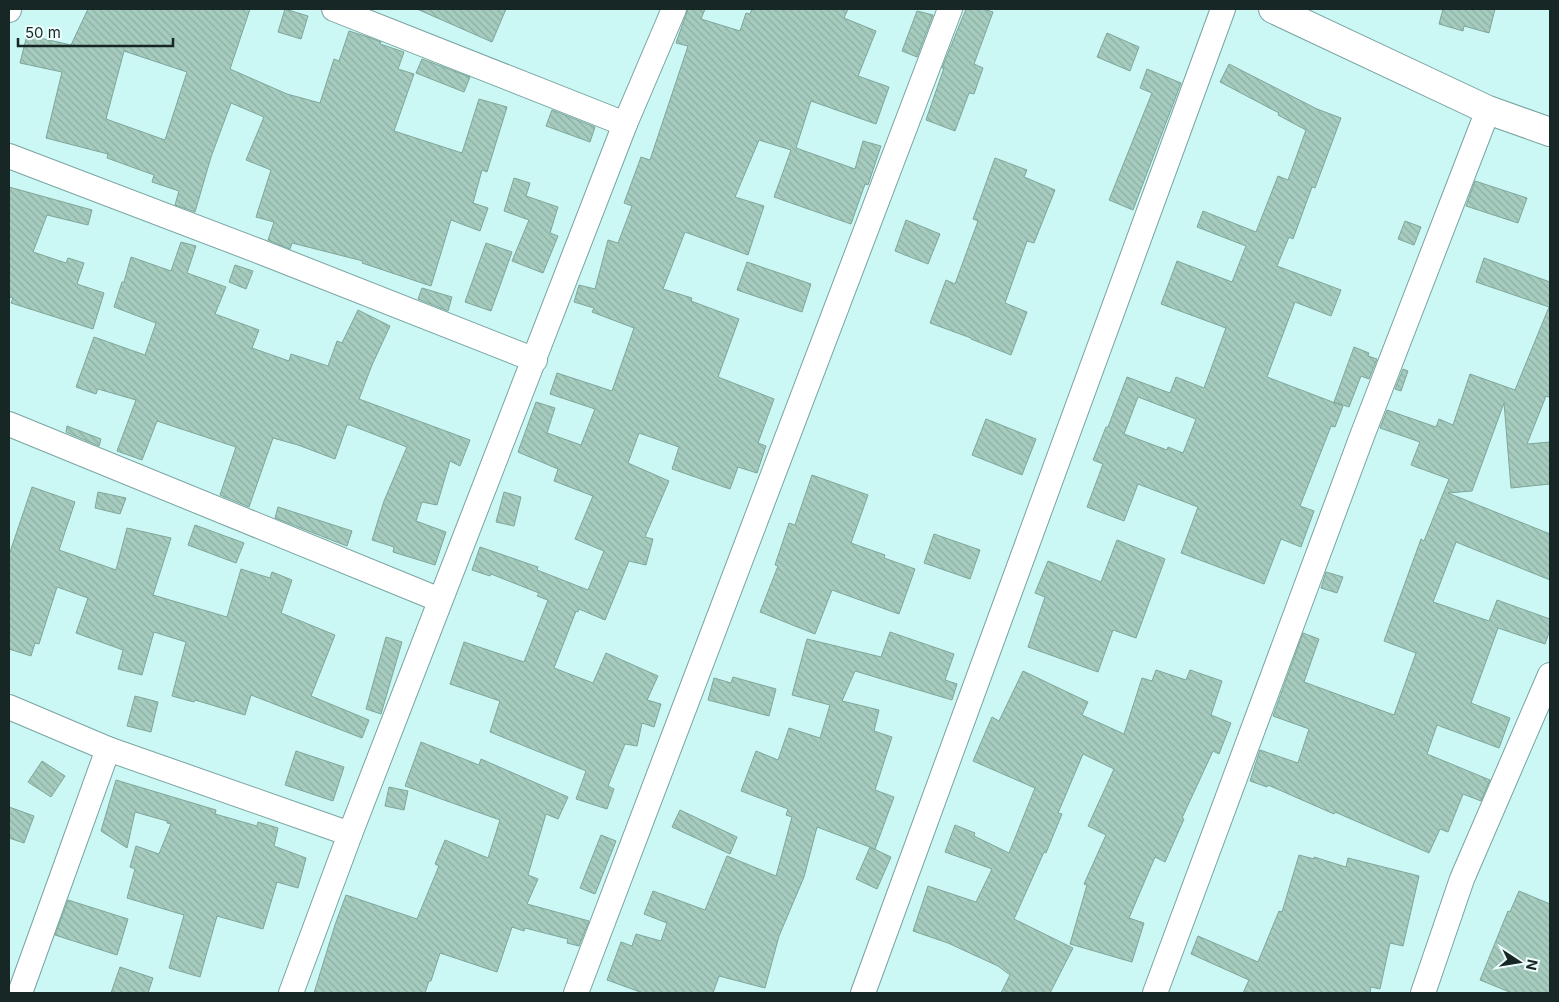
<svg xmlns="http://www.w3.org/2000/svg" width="1559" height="1002" viewBox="0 0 1559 1002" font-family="Inter,sans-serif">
  <defs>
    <pattern id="building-back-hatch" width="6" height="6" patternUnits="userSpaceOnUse" patternTransform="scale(1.25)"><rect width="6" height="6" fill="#a5ccbe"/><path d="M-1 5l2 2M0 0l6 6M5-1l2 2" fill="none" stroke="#8dafa3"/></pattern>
  </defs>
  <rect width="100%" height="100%" fill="#cbf7f4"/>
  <!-- building -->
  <g fill="url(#building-back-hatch)" stroke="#80a69a" fill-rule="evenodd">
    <path d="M88,9h162l-20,60 57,25 33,9 14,-44 5,2 10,-30 19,6 13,5 -1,2 24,8 -6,17 16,5 -20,57 68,22 17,-54 28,8 -20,65 -5,-2 -9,33 15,5 -8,23 -29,-11 -20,66 -69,-23 1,-2 -71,-18 -2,6 -22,-9 6,-18 -18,-5 15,-47 -25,-10 18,-43 -33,-14 -20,54 -16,55 -20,-7 4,-14 -27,-9 2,-7 -47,-17 1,-4 -62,-16 16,-66 -42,-9 7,-28 44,10zM124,51l63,21 -22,68 -59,-21z"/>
    <path d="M285,9l23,7 -7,23 -23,-7z"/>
    <path d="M417,9h89l-14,33z"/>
    <path d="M688,9h17l-4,10 39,12 6,-18 4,1 2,-5h96l-4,9 32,13 -18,45 31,11 -13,37 -65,-23 -15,47 59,21 8,-28 18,5 -13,39 -3,-1 -14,40 -77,-27 17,-47 -32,-10 -24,57 29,9 -16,49 -63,-23 -22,57 29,9 -1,3 48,18 -21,58 56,22 -16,44 8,3 -9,27 -19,-6 -8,22 -58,-20 7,-22 -40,-14 -11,30 41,18 -24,56 8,2 -7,26 -17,-4 -24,59 -26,-11 -1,3 -2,-1 -22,57 39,15 13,-30 52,23 -11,24 14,4 -7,23 -12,-4 -5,23 -12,-2 -17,42 6,3 -7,20 -31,-10 10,-28 -96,-39 10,-31 -50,-17 14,-42 60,20 24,-62 -11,-4 2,-3 -48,-19 -1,2 -18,-6 8,-23 58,20 -1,3 51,20 16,-39 -29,-12 18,-43 -39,-15 4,-12 -40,-17 18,-50 19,6 -8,25 34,12 14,-36 -45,-15 7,-21 55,18 22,-63 -42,-16 2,-4 -20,-6 5,-17 16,4 13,-49 10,3 14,-37 -8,-3 17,-46 9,3 38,-114 -12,-3z"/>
    <path d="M966,9h17l10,3 -19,52 9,4 -9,26 -5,-1 -14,38 -29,-11 18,-52h-2z"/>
    <path d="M1443,9h52l-6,24 -25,-7 -1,5 -24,-7z"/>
    <path d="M917,11l16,4 -16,42 -15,-6z"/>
    <path d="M1107,33l32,14 -9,24 -33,-14z"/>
    <path d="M422,59l48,18 -6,15 -48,-19z"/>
    <path d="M1229,64l88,45 24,9 -26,70 -3,-1 -19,52 -4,-2 -12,29 64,24 -10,26 -36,-14 -28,75 76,29 -8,21 -4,-1 -31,80 14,5 -13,36 -20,-8 -17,45 -83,-31 17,-46 -60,-23 -14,37 -37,-14 16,-43 -10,-4 13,-33h2l19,-50 43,16 6,-16 28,11 22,-60 -65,-24 16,-43 55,21 14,-36 -49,-19 6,-16 53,21 22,-56 10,4 18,-50 -28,-15 1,-2 -59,-31zM1138,397l58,22 -13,34 -15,-6 -1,3 -43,-16z"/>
    <path d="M1147,69l34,14 -48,127 -24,-10 43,-107 -12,-5z"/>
    <path d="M552,110l43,17 -5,15 -44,-16z"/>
    <path d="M995,158l32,12 -3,7 31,13 -21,53 -7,-2 -22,62 22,9 -16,43 -40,-16v-1l-41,-15 16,-43 9,4 23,-63 -5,-2z"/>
    <path d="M514,178l16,5 -4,13 32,11 -8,26 8,3 -15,37 -31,-12 17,-41 -25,-9z"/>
    <path d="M1475,181l52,17 -9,25 -52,-17z"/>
    <path d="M9,187l83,23 -4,15 -41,-10 -14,37 33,11 2,-5 16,5 -7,21 27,9 -11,36 -82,-26 2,-5 -4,-1z"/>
    <path d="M906,220l34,14 -12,30 -33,-13z"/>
    <path d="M1405,221l16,6 -7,18 -16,-6z"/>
    <path d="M181,242l15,4 -9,27 39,14 -11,27 44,16 -7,18 37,13 2,-7 37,12 9,-25 5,2 16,-33 32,16 -18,39 -13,34 111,41 -10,26 -10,-5 -13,44 -15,-3 -6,19 30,11 -11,33 -42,-13 1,-5 -22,-7 12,-39 23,-54 -57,-22h-3l-12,34 -37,-14 -25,-7 -24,69 -29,-12 16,-48 -79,-26 -15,39 -25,-9 19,-51 -38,-11 -2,5 -20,-7 18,-50 51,18 11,-32 -42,-16 8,-25h2l7,-25 40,14z"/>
    <path d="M486,243l26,9 -21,59 -26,-9z"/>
    <path d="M1484,258l66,24v115l-4,-1 -19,48 23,-2v42l-39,4 -7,-85 -32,88 -24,2 102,41v46l-94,-38 -23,60 56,19 8,-21 53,19v11l-5,14 -47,-16 -27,75 39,15 -11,30 -62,-23 -10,29 63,26 -9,21 -18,-7 -15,38 -8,-3 -11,24 -94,-41 -1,2 -66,-29 -1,2 -17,-6 10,-31 38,13 11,-34 -36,-13 30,-83 16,6 -15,43 90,33 22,-62 -32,-12 37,-102 3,2 25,-62 -38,-14 9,-23 -40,-14 7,-18 49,17 3,-8 14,6 17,-51 45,16 34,-83 -73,-25z"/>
    <path d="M747,262l64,22 -9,28 -65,-22z"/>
    <path d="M235,265l18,6 -7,18 -17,-7z"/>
    <path d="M422,288l30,9 -4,14 -30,-12z"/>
    <path d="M1354,347l15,6 -1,3 9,3 -8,20 -8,-3 -12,31 -15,-5z"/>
    <path d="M1403,369l5,2 -7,20 -6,-2z"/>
    <path d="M986,419l50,20 -14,36 -50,-20z"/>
    <path d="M67,426l34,13 -2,7 -33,-14z"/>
    <path d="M812,475l56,20 -17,48 34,12 -1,3 31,11 -16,45 -67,-24 -17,44 -55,-22 18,-46 -3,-1 14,-42 6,2z"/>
    <path d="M32,487l43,15 -16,48 57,20 11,-42 44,10 -18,57 74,22 14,-48 29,9 2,-6 20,8 -11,33 54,22 -24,61 58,24 -7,18 -111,-43 -6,20 -50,-15 -1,2 -22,-6 14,-54 -32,-10 -12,43 -24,-6 5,-19 -47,-17 12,-35 -31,-11 -18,57 -4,-1 -4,13 -22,-7v-94z"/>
    <path d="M98,492l28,6 -6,16 -25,-6z"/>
    <path d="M504,492l17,5 -7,29 -18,-4z"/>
    <path d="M278,507l74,24 -5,15 -72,-28z"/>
    <path d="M195,525l49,18 -8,20 -48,-18z"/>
    <path d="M934,534l46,16 -10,29 -46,-16z"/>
    <path d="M1117,540l48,19 -29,79 -23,-8 -15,42 -70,-25 17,-50 -10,-4 13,-32 53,21z"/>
    <path d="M1326,572l17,5 -6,16 -16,-5z"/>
    <path d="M890,632l64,22 -9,26 12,4 -5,16 -97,-29 -13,30 37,9 -5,21 18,6 -17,53 19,7 -19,52 -58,-22 -13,50 -25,59 -14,52 -46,-12 -6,17h-70l-36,-13 14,-38 11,4 4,-12 25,7 6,-18 -23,-9 9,-23 52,19 22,-54 49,20 16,-59 -6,-2 2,-6 -47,-18 15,-40 22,9 11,-32 31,10 10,-33 -38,-10 15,-56 74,18z"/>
    <path d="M386,637l16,5 -21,72 -15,-5z"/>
    <path d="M1156,670l30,10 4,-10 32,11 -11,34 20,8 -12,31 -6,-3 -31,67 2,1 -19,43 -10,-5 -26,61 15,5 -12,39 -62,-18 17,-59 -3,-1 22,-49 -18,-9 26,-57 -31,-15 -25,59 4,1 -16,39 -2,-1 -30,67 59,29 -23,45h-49l9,-18 -12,-9 -50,-23 -35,-12 15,-45 48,16 16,-33 -47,-17 10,-27 20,8 -1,3 35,17 26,-65 -62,-27 19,-44 7,4 24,-50 65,31 -6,13 42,19 18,-56 10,3z"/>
    <path d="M733,677l43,12 -7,27 -61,-16 6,-22 17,5z"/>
    <path d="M135,696l23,6 -7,30 -24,-6z"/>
    <path d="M421,742l58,23 2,-6 87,38 -10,22 -12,-5 -18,61 10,4 -11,25 62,17 -10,25 -12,-3 1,-4 -43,-11 -1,3 -12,-4 -15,45 -57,-19 -9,28h-2l-4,12h-111l21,-68 11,-30 71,24 22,-53 -4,-2 10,-24 43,18 12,-38 -95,-34z"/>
    <path d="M296,751l48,16 -11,34 -48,-16z"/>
    <path d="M42,761l23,15 -14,21 -23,-15z"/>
    <path d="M116,780l100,30 -1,4 42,12 1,-4 20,6 -4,18 32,12 -8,30 -21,-6 -14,47 -46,-13 -17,61 -31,-9 15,-53 -57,-17 8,-29 -5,-2 6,-21 23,8 12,-30 -4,-1v-2l-32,-9 -8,36 -26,-17z"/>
    <path d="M389,787l19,4 -4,19 -19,-4z"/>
    <path d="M9,807l25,9 -10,27 -15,-5z"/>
    <path d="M680,810l57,27 -7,17 -58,-27z"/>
    <path d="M601,835l15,6 -21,53 -15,-6z"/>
    <path d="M870,847l21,10 -14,32 -21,-10z"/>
    <path d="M1299,855l15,4v-2l32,10 2,-9 71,18 -16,70 -13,-3 -10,46 -9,-2 -1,6h-127l6,-13 -58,-26 7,-18 60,26 21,-51 3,1z"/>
    <path d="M1519,891l31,13v89h-38l-32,-13 28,-69 2,1z"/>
    <path d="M68,900l60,19 -11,36 -62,-20z"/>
    <path d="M120,967l33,11 -5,15h-37z"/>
  </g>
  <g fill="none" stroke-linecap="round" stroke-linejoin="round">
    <defs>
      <g id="street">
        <path d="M334,9l291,115"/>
        <path d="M9,10v-1"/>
        <path d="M9,156l252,96 274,108"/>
        <path d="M9,424l431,176"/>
        <path d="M9,707l99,42 242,85"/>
        <path d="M20,993l88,-244"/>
        <path d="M291,993l59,-159 275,-710 49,-115"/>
        <path d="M576,993l374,-984"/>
        <path d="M863,993l360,-984"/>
        <path d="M1155,993l207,-557 126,-326"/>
        <path d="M1423,993l39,-114 88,-204"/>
      </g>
      <path id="secondary" d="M1273,9l215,101 62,22"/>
    </defs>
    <!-- street casing -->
    <use href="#street" stroke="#79a3a1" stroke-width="26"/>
    <!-- secondary casing -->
    <use href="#secondary" stroke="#79a3a1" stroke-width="30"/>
    <!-- street -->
    <use href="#street" stroke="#fff" stroke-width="24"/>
    <!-- secondary -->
    <use href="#secondary" stroke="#fff" stroke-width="28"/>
  </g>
  <!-- border -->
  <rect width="1559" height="1002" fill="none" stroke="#162726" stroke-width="20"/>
  <!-- north arrow -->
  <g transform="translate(1519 962) rotate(102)" stroke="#edfefd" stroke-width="4" paint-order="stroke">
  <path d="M0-4L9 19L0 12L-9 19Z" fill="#162726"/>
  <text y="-8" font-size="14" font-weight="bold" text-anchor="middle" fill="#162726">N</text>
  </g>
  <!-- scale -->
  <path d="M18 38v8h155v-8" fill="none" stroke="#162726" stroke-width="2.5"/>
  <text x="25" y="38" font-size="15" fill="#162726" stroke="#edfefd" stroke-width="4" paint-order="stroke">50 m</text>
</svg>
